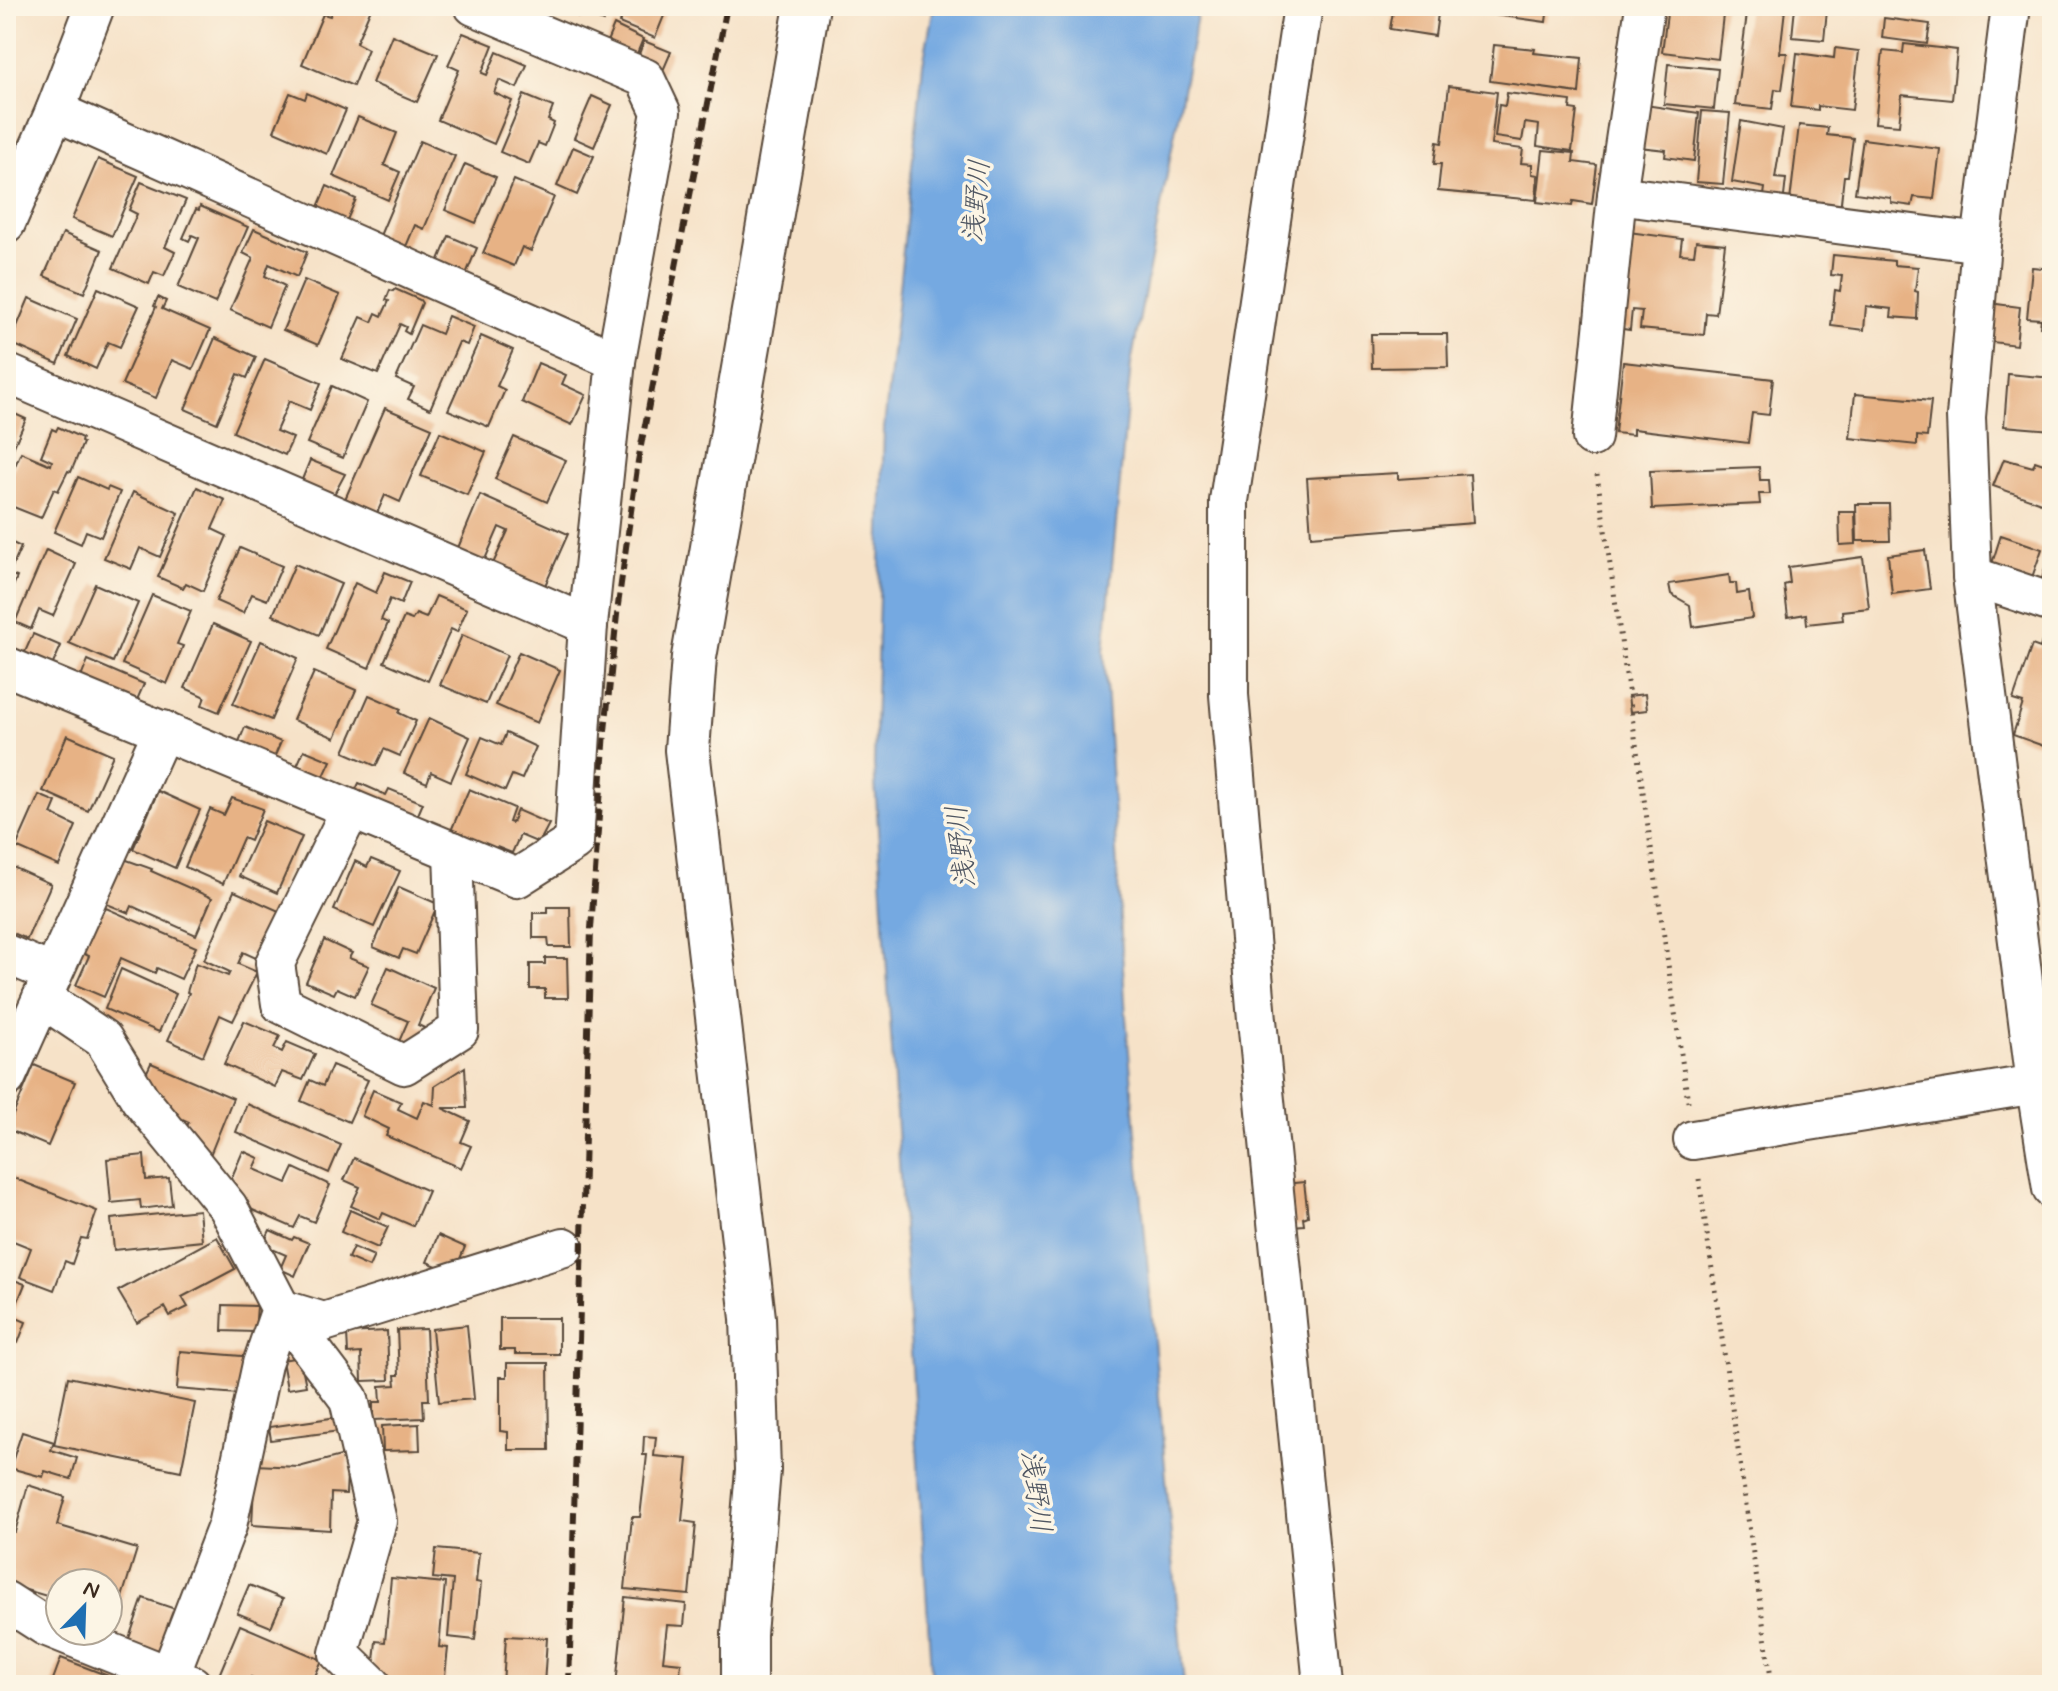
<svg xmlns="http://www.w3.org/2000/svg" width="2058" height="1691" viewBox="0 0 2058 1691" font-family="Mynerve,'Klee One',sans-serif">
  <rect width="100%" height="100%" fill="#fcf5e5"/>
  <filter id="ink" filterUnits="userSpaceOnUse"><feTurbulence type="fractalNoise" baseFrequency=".0125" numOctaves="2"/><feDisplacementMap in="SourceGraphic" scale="16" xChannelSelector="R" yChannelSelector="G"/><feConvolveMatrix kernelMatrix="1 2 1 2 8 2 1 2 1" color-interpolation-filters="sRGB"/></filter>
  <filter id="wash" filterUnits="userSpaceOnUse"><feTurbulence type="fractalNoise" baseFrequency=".006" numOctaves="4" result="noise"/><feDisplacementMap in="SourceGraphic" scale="32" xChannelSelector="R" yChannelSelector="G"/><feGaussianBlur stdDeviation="1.8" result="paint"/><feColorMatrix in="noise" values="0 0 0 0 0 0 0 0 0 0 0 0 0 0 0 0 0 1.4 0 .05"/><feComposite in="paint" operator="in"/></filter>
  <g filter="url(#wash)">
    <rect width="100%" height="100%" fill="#f6e2c8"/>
    <!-- water -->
    <path fill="#74a9e1" stroke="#586a80" stroke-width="2" d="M934,6h265l-68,358 -27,287 22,366 58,668h-252l-58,-920 10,-337 39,-364z"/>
    <g id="blocks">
      <!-- building -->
      <g fill="#e7b285">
        <path d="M334,6h38l-16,37 12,6 -15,37 -51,-22 21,-50 7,2z"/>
        <path d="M554,6h56l-7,15 -22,-9 -2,5z"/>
        <path d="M626,6h42l-13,32 -36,-15z"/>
        <path d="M1394,6h45l-4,30 -45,-7z"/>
        <path d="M1487,6h61l-2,16 -59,-8z"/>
        <path d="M1668,6h56l-6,53 -56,-7z"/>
        <path d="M1748,6l37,3 -5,44h7l-5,37 -7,-1 -3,20 -37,-4z"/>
        <path d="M1795,7l32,3 -3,30 -32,-3z"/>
        <path d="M1884,18l46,6 -3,20 -45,-6z"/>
        <path d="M614,25l29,14 -11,27 -29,-15z"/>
        <path d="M463,33l30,12 -11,28 5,2 10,-23 30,13 -10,23 -18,-8 -5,13 18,8 -18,43 -56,-24 21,-50 -11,-5z"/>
        <path d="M392,35l46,19 -21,48 -45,-19z"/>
        <path d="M644,41l27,11 -9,21 -26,-11z"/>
        <path d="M1904,44l53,6 -5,50 -50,-5 -3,30 -24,-2 8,-72 20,2z"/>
        <path d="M1494,45l41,4 -1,4 48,5 -3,35 -89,-12z"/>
        <path d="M1835,48l24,3 -7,59 -34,-4v4l-27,-3 6,-54 37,5z"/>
        <path d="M1668,64l50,5 -4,40 -50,-5z"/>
        <path d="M1449,86l48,6 -6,53 32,4 -2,14 11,1v10l6,1 -2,25 -98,-9 3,-27h-7l3,-22 5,1z"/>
        <path d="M290,93l15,6 2,-6 39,17 -19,44 -53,-23z"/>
        <path d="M1507,93l64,8 -1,8 7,1 -5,41 -35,-5 2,-21 -14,-2 -3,18 -27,-4 4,-32 6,1z"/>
        <path d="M524,95l29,12 -5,13 6,3 -9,23 -7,-3 -9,21 -29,-12z"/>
        <path d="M592,96l20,9 -18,42 -20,-9z"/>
        <path d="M1645,105l54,8 -5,48 -29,-4 1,-7 -27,-3z"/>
        <path d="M1702,111l28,2 -7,71 -27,-2z"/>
        <path d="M358,117l39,16 -13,32 16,7 -12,28 -55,-24z"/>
        <path d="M1741,121l42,8 -8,49 11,1 -4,35 -20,-4 3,-22 -33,-6z"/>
        <path d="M1799,125l29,3 -1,7 26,3 -5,38h-4l-5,44 -50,-10z"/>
        <path d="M1863,139l77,10 -6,50 -20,-2 -2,9 -21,-3v-5l-36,-5z"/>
        <path d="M420,141l35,15 -31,73 -9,-4 -10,24 -26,-11z"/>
        <path d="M573,147l21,9 -17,39 -20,-9z"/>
        <path d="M1543,150l31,3 -1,9 24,3 -5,39 -19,-3 -1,5 -35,-4z"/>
        <path d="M98,159l40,17 -26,60 -40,-17z"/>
        <path d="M465,164l31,13 -20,46 -31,-13z"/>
        <path d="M514,180l40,17 -23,54 -9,-4 -8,19 -31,-13z"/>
        <path d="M141,182l45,18 -21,47 10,5 -11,24 -10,-4 -5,12 -36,-16 24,-54 -8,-4z"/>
        <path d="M327,186l29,13 -12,28 -29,-13z"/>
        <path d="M200,206l48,21 -33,76 -37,-16 21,-49 -7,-3 -3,6 -6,-3 13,-29 3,1z"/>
        <path d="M254,229l53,23 -10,25 -28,-13 -4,12 20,10 -17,41 -38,-17 23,-52 -10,-5z"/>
        <path d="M1621,231l61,8 -2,15 14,1 2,-14 29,3 -9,70 -10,-1 -2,22 -64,-6 2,-18 -10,-1 -2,20 -21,-3z"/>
        <path d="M63,233l39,17 -18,43 -40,-17z"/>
        <path d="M449,236l28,12 -13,31 -28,-12z"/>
        <path d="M1833,255l61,6v4l24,2 -3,24 3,1 -1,27 -26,-2 1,-8 -26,-3 -2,24 -33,-4 4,-36 5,1 2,-15 -11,-1z"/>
        <path d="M2032,267l20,2v59l-12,-1 1,-8 -14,-1z"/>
        <path d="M304,280l36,15 -22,50 -35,-15z"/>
        <path d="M98,288l41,18 -19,41 -12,-5 -12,27 -28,-13z"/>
        <path d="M395,289l25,11 2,3 -13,31 -5,-3 2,-4 -6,-3 -22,50 -36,-15 19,-42 11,5 4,-9 6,3 7,-15 -3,-1 4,-10 3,1z"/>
        <path d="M158,297l8,4 -4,8 48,21 -17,39 -21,-9 -16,38 -34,-14 34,-77 -2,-1z"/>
        <path d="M29,298l48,21 -19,45 -48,-21z"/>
        <path d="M1989,303l31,4 -4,38 -32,-4z"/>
        <path d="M448,316l26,11 -7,18 -8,-3 -29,67 -22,-10 6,-12 -18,-8 24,-54 21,9z"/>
        <path d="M1371,334h76l1,33 -76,1z"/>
        <path d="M481,336l32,14 -16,36 8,4 -16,37 -41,-17z"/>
        <path d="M215,338l41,19 -9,21 -9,-4 -21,49 -32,-14z"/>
        <path d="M265,359l56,24 -11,27 -21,-9 -13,30 17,7 -8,17 -52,-23z"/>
        <path d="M1623,362l150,17 -4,36 -17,-2 -4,30 -115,-14v6l-18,-2z"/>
        <path d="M538,363l28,12 -4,9 24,11 -14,30 -50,-23z"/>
        <path d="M2008,374l44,4v52l-48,-4z"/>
        <path d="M332,386l35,16 -24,56 -36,-15z"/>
        <path d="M1855,394l76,7 -4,36 -10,-1v9l-67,-7z"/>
        <path d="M385,408l47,20 -32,74 -15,-7 -11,25 -32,-14z"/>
        <path d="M6,410l20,9 -20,45z"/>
        <path d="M58,427l24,11 -1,4 2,1 -12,29 -3,-1 -10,20 -4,-2 -13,29 -35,-14v-18l15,-34 30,13 1,-4 -11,-5 11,-27 4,2z"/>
        <path d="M440,432l46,20 -19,43 -46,-19z"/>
        <path d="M514,437l52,23 -19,42 -52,-23z"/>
        <path d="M2004,459l29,8 2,-6 17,6v40l-59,-21z"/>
        <path d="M310,460l35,14 -14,26 -32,-13z"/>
        <path d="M1759,467l1,13h9l1,14h-11l1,10 -108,5 -2,-38z"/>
        <path d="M1398,473v6l72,-5 3,49 -162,13 -4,-58z"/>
        <path d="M78,477l29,13 1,-3 12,5 -19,45 -15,-6 -5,13 -27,-12z"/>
        <path d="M197,487l28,13 -13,29 15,7 -24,55 -17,-8 -3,5 -25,-11z"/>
        <path d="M133,492l46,21 -19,44 -20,-9 -9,21 -27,-11z"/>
        <path d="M480,495l88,39 -25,56 -52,-22 17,-37 -9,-4 -19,44 -27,-11z"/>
        <path d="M1856,504h33l1,37h-33z"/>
        <path d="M1839,512h16l1,32 -16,1z"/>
        <path d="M2001,535l41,14 -12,34 -40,-13z"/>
        <path d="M6,540l15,7 -12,27 8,3 -11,26z"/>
        <path d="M2052,541v50l-12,-4z"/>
        <path d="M240,548l42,18 -15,34 -15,-6 -9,19 -27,-12z"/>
        <path d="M46,550l30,14 -23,52 -14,-6 -8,19 -16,-7z"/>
        <path d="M1925,550l5,39 -38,5 -4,-39z"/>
        <path d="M1863,557l6,51 -27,3 1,9 -36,4 -1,-10 -18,3 -4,-32 6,-2 -2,-16z"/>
        <path d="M295,564l46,20 -22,51 -46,-20z"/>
        <path d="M385,572l25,10 -9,22 -11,-5 -9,21 7,3 -19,45 -43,-19 29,-66 21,10z"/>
        <path d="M1729,575l1,8h6l1,11 12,-2 3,26 -59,9 -3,-22 -19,-11 -2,-10z"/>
        <path d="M95,584l43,19 -25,59 -44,-19z"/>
        <path d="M152,595l39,16 -14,33 6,2 -16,38 -45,-20z"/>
        <path d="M436,596l31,13 -10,23 -6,-3 -23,52 -44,-19 20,-45 8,3 4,-6 10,4z"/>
        <path d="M213,624l38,17 -32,71 -17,-7 3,-8 -20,-9z"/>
        <path d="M33,634l28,12 -13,29 -28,-12z"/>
        <path d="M462,635l45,20 -21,49 -46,-19z"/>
        <path d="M261,641l37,17 -27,62 -38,-16z"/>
        <path d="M2042,641l10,4v104l-39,-14 10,-32 -10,-3 19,-55 8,3z"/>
        <path d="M519,652l41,18 -23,53 -41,-18z"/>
        <path d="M88,660l56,24 -11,25 -55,-24z"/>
        <path d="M314,672l42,18 -21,48 -42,-18z"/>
        <path d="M1645,694l2,16 -17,2 -2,-16z"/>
        <path d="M369,695l32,14 -2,4 17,8 -16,35 -16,-7 -8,17 -32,-14z"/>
        <path d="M429,718l41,19 -19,44 -20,-9 -4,11 -23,-10z"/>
        <path d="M245,727l36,15 -11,25 -37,-11z"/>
        <path d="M506,733l30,14 -14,32 -10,-4 -7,16 -39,-17 16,-37 19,8z"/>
        <path d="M67,735l46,20 -25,56 -45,-20z"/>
        <path d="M304,750l27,11 -13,28 -26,-12z"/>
        <path d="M359,783l27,12 3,-6 34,14 -12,28 -60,-31z"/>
        <path d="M469,789l45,19 -5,14 3,1 5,-13 32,14 -10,19 -19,-8 -8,18 -15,-6 -2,5 -45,-19z"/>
        <path d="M158,791l42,19 -25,58 -42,-19z"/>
        <path d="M39,795l17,7 -5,12 25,12 -17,40 -43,-19z"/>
        <path d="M232,798l31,11 -13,32 -7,-3 -20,46 -38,-17 25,-58 14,6z"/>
        <path d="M264,821l38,16 -25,56 -38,-17z"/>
        <path d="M121,858l31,11 -1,2 61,27 -16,37 -64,-29 -3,7 -27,-11z"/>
        <path d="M371,859l29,12 -26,56 -40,-17 21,-49 12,6z"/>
        <path d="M6,864l45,20 -24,55 -21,-9z"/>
        <path d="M399,887l39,17 -22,50 -13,-5 -4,9 -26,-11z"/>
        <path d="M234,891l45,20 -21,48 -15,-7 -5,12 19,8 -24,49 -13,-6 -17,41 -35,-16 21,-47 -2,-1 9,-29 32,13 2,-4 -26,-12z"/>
        <path d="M548,907h22l1,40h-22l-1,-9h-15v-25h15z"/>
        <path d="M99,908l6,2 1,-2 90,39 -15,32 -24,-11 -2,5 -34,-15 -17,39 -28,-12 13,-29 -9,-4z"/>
        <path d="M324,940l28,13 -3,5 20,8 -14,30 -18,-8 -3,6 -28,-12z"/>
        <path d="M545,958h22l1,40h-23v-9h-15v-25h15z"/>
        <path d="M388,967l46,21 -16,37 13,6 -34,15 11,-25 -37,-16z"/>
        <path d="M121,969l55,25 -17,38 -54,-23z"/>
        <path d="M244,1021l36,15 -6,12 8,4 5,-10 28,12 -12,26 -21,-8 -7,15 -51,-23z"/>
        <path d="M151,1063l82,35 -29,72 -18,-42 3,-6 -40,-18 -10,-15z"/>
        <path d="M34,1065l41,17 -27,64 -41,-17z"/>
        <path d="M332,1065l36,15 -19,42 -48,-21 9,-21 13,6z"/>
        <path d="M465,1067l2,41h-25l28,13 -9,21 10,4 -10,22 -75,-32 3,-7 -27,-13 11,-26 28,12 -3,7 19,9 7,-17 10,4 1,-19z"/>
        <path d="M247,1104l94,41 -12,28 -93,-41z"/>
        <path d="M243,1151l16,7 -5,11 33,14 7,-15 36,17 -16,37 -14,-6 -6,12 -55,-24 -14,-11z"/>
        <path d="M144,1155l2,25 23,-2 3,27 -31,4 -1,-9 -29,3 -4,-44z"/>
        <path d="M354,1158l74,33 -15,35 -30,-13 -3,6 -29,-13 9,-19 -16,-7z"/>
        <path d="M6,1175l91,36 -10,28 -6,-1 -9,26 -7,-3 -11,29 -34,-13 11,-29 -25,-10z"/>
        <path d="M1304,1182l4,34 -5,2 1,7 -11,1 -9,-42z"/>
        <path d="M199,1210l3,31 -88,9 -3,-31z"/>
        <path d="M350,1210l38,17 -10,21 -37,-16z"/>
        <path d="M270,1230l22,10 2,-3 15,6 -14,33 -15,-7 6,-14 -23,-10z"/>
        <path d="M438,1235l27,12 -11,26 -27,-11z"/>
        <path d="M217,1237l18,32 -53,28 6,10 -18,9 -5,-9 -28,16 -19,-32z"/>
        <path d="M353,1247l21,9 -5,11 -21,-9z"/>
        <path d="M6,1277l19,7 -13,32 14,6 -8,21 -12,-5z"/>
        <path d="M223,1305l34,1 -2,26 -33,-1z"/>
        <path d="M500,1318h59v36h-44v-4h-15z"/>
        <path d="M467,1325l7,74 -35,3 -7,-73z"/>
        <path d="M426,1329l3,71h-6l1,18 -51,2v-18h8l-1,-16 16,-1 -1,-10h4l-2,-45z"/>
        <path d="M387,1331l2,49 -27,1 -1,-28 -13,1 -1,-21z"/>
        <path d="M180,1351l74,6 -4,38 -73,-6z"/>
        <path d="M300,1357l6,29 -19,3 -5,-29z"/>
        <path d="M507,1363h41l1,87h-41v-18l-8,-1v-54h7z"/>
        <path d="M68,1377l127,26 -14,68 -127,-26z"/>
        <path d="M338,1417l2,14 -69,9 -2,-13z"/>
        <path d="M419,1424l1,26 -37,1 -1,-25z"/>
        <path d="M22,1432l32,10 -3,8 26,8 -6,21 -26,-8 -2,6 -33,-9z"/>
        <path d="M644,1436l12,1 -2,19 34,3 -6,62 14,2 -7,72 -64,-6 7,-72h8l7,-62h-4z"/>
        <path d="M348,1454l-2,40 -15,-1 -1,37 -78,-5 3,-60 44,2z"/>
        <path d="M28,1485l37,12 -8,28 80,24 -27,87 -2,-53h-48v17l-54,-16v-55l9,3z"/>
        <path d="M436,1549l43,4 -3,29 5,1 -6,57 -27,-3 5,-57 -20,-2z"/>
        <path d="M391,1578l54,5 -6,64 9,1 -4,37 -72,-4 4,-40 9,1z"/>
        <path d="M249,1585l34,14 -12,28 -34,-14z"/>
        <path d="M625,1597l61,7 -2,22 -17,-1 -4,36 18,2 -2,22h-63z"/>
        <path d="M143,1598l41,14 -18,52 -41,-14z"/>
        <path d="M240,1625l82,35 -9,21 10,4h-53l-19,-8 -4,8h-5l-23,-10z"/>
        <path d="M506,1636l41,2 -3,47h-41z"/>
        <path d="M61,1658l71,27h-81z"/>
      </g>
    </g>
  </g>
  <g filter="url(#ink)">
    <use href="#blocks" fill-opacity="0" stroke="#574638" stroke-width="2"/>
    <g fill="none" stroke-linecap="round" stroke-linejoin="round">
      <defs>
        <g id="minor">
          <path d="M1303,6l-74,495v194l28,325 66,665"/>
          <path d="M2011,6l-30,237 -15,174 6,159 66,524 14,89"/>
          <path d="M55,111l561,250"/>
          <path d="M1617,195l364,48"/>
          <path d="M6,223l49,-112 40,-105"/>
          <path d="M6,373l582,252"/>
          <path d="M1592,437l25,-242 28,-189"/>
          <path d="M1972,576l80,27"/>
          <path d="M6,666l511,212 57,-36 14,-217 28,-264 45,-249 -16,-34 -171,-72"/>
          <path d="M351,809l-76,154 6,41 123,61 55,-35 -6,-179"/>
          <path d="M6,954l45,19"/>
          <path d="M42,998l61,41 37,60 88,108 53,102 -19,55 -35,162 -61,159"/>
          <path d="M6,1078l157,-348"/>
          <path d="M1693,1140l343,-56"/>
          <path d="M281,1309l68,90 28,122 -38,132 33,32"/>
          <path d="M281,1309l43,13 240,-75"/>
          <path d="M6,1601l39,25 147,59"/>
        </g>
        <path id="tertiary" d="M744,1685v-51l14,-164 -5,-152 -66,-568 7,-93 113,-651"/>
      </defs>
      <!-- minor casing -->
      <use href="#minor" stroke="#574638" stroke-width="42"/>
      <!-- tertiary casing -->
      <use href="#tertiary" stroke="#574638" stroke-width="48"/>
      <!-- path -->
      <g stroke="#574638" stroke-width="5" stroke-dasharray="2 6" stroke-linecap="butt">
        <path d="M1597,475l91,627"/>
        <path d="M1699,1179l73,506"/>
      </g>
      <!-- minor -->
      <use href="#minor" stroke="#fff" stroke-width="38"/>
      <!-- tertiary -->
      <use href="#tertiary" stroke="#fff" stroke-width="44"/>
      <!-- rail -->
      <path stroke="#3b2a1e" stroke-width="6" stroke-dasharray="12 6" stroke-linecap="butt" d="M569,1685l22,-756 14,-198 13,-126 20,-144 89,-455"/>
    </g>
  </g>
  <g text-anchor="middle" stroke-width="7" stroke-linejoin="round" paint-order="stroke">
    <!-- water labels -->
    <g font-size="28" font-style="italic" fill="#4f5662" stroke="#fcf5e5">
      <text transform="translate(975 201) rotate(-85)" y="10">浅野川</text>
      <text transform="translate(960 847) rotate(-97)" y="10">浅野川</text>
      <text transform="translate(1037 1491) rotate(82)" y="10">浅野川</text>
    </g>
  </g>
  <!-- margin -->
  <rect width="2058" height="1691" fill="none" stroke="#fcf5e5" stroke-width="32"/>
  <!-- north arrow -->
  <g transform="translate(84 1607) rotate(23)"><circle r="38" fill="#fcf5e5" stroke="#afa495" stroke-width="2"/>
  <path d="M0-6L14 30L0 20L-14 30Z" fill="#1f6fb2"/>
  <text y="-12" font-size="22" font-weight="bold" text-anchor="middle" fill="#3b2a1e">N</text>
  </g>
</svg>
